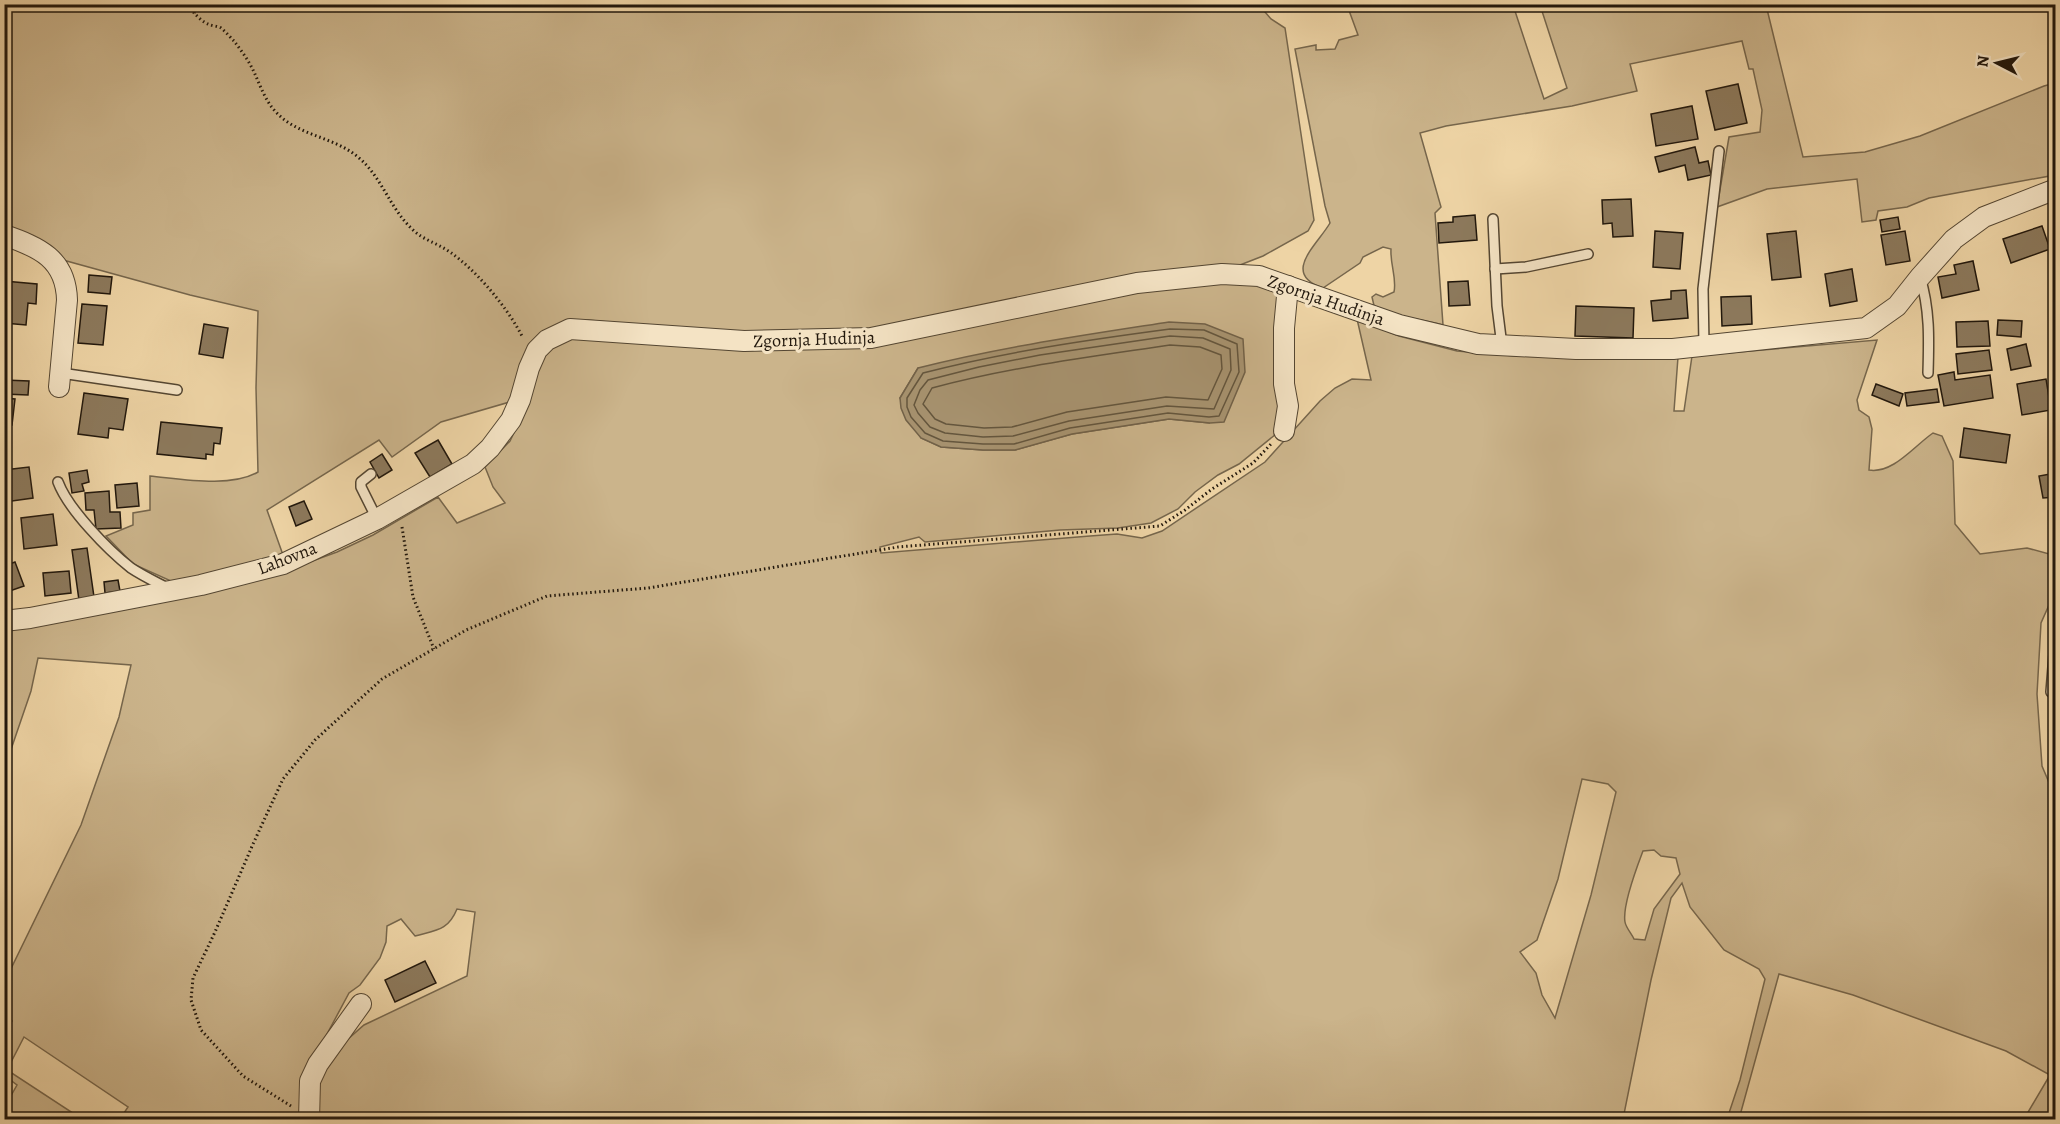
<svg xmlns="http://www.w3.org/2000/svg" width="2060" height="1124" viewBox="0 0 2060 1124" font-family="Alegreya,serif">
  <rect width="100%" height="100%" fill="#eed4a5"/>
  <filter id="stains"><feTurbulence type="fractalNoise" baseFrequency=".00333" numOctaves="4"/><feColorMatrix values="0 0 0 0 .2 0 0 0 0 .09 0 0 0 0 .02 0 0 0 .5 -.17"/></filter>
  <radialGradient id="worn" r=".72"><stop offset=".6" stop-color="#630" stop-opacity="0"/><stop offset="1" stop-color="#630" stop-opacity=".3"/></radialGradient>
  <!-- green -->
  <g fill="#cbb48b" stroke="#76664c" stroke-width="1.5" fill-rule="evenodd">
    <path d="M5,4l1254,1 12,14 14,9 29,192 -6,11 -45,25 -23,9 -56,3 -310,61c-95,11 -191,1 -286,-9l-11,2 -23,9 -41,70 -72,21 -49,35 -13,-17 -112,70 16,45 -110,27 -40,-18 -27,-28 27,-11v-12l17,-3v-34c32,3 80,12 108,-4l-2,-84 2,-77 -68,-16 -127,-35 -58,-31z"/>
    <path d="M1347,5h166l31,94 23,-11 -27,-83h226l37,152 62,-5 55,-16 124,-50 11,-3 -2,70 2,1v21l-126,23 -22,9 -29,4 -2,9 -14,2 -5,-43 -90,10 -50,18 12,-70 31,-5 2,-22 -9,-41h-4l-7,-28 -112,23 7,27 -65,15 -126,20 -26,7 21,74 -6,6 8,112c-23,-6 -45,-8 -68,-15l-3,-13 4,-3 7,3 11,-5c3,-14 -4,-27 -3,-43l-8,-2 -20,10 -3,6 -37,25c-43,-14 -5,-44 7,-65l-5,-17 -30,-157 21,-4v5l19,-1 4,-9 19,-5z"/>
    <path d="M1174,283h83l21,10 2,115 -4,26 -37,30 -21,11 -23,17 -17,17 -27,14 -33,5 -58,2 -135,12 -6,-5 -39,10 1,6 209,-17 27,-2 25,4 20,-7 103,-69 55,-61 15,-13 17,-9 19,1 -14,-61 42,17 58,15 59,5 118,3 44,-2 -4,54h10l8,-55 185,-16 -20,60 2,10 10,7 3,12 -3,41c24,4 45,-24 64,-37l9,3 11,25 2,63 25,30 47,-6 26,7 -2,17 2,24 -12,27 -4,71 5,72 14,33v239l-5,12 4,2v67h-31l26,-44 -44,-24 -153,-56 -74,-21 -40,145h-12l13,-39 25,-101 -6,-10 -35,-19 -34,-43 -8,-24 -11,15 -20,82 -28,139h-1310v-32l26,-40 25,-22 103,-49 8,-64 -18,-3c-9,22 -21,21 -42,27l-14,-17 -14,7 -1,16 -6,16 -20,27 -11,8 -30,56 -15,70h-184l8,-12 -104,-70 -17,33 75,49h-42l-9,-5 -4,5h-22v-18h3l9,-16 -12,-9v-43l7,-12 -7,-5v-35l76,-156 38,-108 12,-52 -93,-7 -7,33 -26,76v-140l277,-55 55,-20 36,-17 65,-38 19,26 48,-20 -12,-16 -8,-20 25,-26 12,-25 22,-62 13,-12 17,-8 192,15zM918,368l292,55 -41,-4 -97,15 -57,16h-32l-42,-3 -20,-9 -21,-40zM1582,779l26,5 8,8 -25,103 -36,123 -13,-23 -6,-22 -16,-21 17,-12 21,-61zM1654,850l7,6 15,2 4,16 -26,35 -9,31 -11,-1c-2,-5 -8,-11 -9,-17 -3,-17 12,-55 18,-71z"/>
  </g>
  <!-- water -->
  <path fill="#a89471" stroke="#726249" stroke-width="1.5" d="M1169,322l36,2 38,15 2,33 -21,50 -14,1 -41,-4 -97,15 -57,16h-32l-42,-3 -20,-9 -15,-18 -5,-12 -1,-10 18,-30c83,-21 167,-33 251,-46z"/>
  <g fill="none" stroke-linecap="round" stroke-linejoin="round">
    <!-- shore -->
    <g stroke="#64563e" stroke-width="1.5">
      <path d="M1170,329l34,1 33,14 2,28 -20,44 -10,1 -41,-4 -98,15 -56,16h-31l-40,-3 -18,-8 -14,-16 -4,-10v-9l16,-25c81,-21 164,-33 247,-44z"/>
      <path d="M1170,336l33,2 27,11 1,21 -17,39 -47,-3 -98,15 -56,15 -30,1 -38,-4 -15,-6 -12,-14 -4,-8 6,-15 8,-10 51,-13 61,-12z"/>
      <path d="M1170,345l30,2 21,8 1,14 -14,31 -42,-3 -99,15 -55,15 -28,1 -38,-4 -11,-5 -12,-15 9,-16c78,-21 158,-31 238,-43z"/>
    </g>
  </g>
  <!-- building -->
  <g fill="#8c795c" stroke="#21170c" stroke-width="1.5">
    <path d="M1738,84l9,39 -32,7 -9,-39z"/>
    <path d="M1692,106l6,33 -42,7 -5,-32z"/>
    <path d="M1695,147l4,16 9,-2 3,14 -23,5 -3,-15 -26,7 -4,-15z"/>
    <path d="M1631,199l2,37 -20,1 -1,-14 -9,1 -1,-24z"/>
    <path d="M1475,215l2,25 -38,3 -1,-20 15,-1v-5z"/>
    <path d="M1898,217l2,12 -18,3 -2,-12z"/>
    <path d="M2042,226l8,23 -39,14 -8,-24z"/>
    <path d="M1655,231l28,2 -3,36 -27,-2z"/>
    <path d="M1796,231l5,46 -29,3 -5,-46z"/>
    <path d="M1905,231l5,30 -24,4 -5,-30z"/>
    <path d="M1973,261l6,29 -37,8 -4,-21 18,-3 -2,-9z"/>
    <path d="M1852,269l5,32 -27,5 -5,-32z"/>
    <path d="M89,275l23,2 -2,17 -22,-2z"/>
    <path d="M4,281l33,3 -1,20 -8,-1 -2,22 -22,-2z"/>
    <path d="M1468,281l2,24 -21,1 -1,-24z"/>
    <path d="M1686,290l2,28 -35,3 -2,-20 20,-2v-8z"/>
    <path d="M1751,296l1,28 -30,2 -1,-29z"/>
    <path d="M82,304l25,2 -4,39 -25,-2z"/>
    <path d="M1576,306l58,2 -1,30 -58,-2z"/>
    <path d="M1998,320l24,1 -1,16 -24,-2z"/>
    <path d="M1988,321l2,25 -33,1 -1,-25z"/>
    <path d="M204,324l24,4 -5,30 -24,-4z"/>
    <path d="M2026,344l5,22 -20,4 -4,-21z"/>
    <path d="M1989,350l3,20 -34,4 -2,-20z"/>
    <path d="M1954,372l1,8 35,-5 3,23 -49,8 -6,-31z"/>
    <path d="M2046,379l5,31 -29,5 -5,-31z"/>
    <path d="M4,380l25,1 -1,14 -24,-1z"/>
    <path d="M1876,384l27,10 -4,12 -27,-11z"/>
    <path d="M1937,389l2,13 -32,4 -2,-13z"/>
    <path d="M84,393l44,6 -5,31 -14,-2 -1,10 -30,-4z"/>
    <path d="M4,398l11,1 -3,26h-8z"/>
    <path d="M161,422l61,6 -2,16 -6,-1 -1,12 -7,-1v5l-49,-5z"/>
    <path d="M1964,428l46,7 -4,28 -46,-6z"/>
    <path d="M438,440l14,24 -22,13 -15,-24z"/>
    <path d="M382,454l10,16 -13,8 -9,-16z"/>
    <path d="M29,467l4,31 -28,4 -1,-32z"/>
    <path d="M87,470l2,12 -7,2 2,7 -12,2 -3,-20z"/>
    <path d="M2056,473v24l-13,1 -4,-22z"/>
    <path d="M137,483l2,23 -22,2 -2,-23z"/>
    <path d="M109,491l1,21h10l1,16 -25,1 -2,-19h-8l-1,-17z"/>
    <path d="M304,501l8,18 -16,7 -7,-19z"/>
    <path d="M53,514l4,31 -33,4 -3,-31z"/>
    <path d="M87,548l7,49 -15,3 -7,-50z"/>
    <path d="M15,562l9,24 -20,7v-27z"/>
    <path d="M69,571l2,22 -26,3 -2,-23z"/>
    <path d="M118,580l2,11 -15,2 -1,-11z"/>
    <path d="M425,961l11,22 -41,19 -10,-22z"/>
  </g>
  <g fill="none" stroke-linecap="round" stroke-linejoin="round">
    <defs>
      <g id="lane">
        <path d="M1493,219l4,87 5,40"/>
        <path d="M1495,269l31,-2 62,-13"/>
        <path d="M1920,277c10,32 9,63 8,96"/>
        <path d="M1704,345l-1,-56 16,-138"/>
        <path d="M61,373l116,17"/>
        <path d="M371,474l-10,8v5l16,32"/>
        <path d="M58,482c10,27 50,68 73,86 12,8 25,14 38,21"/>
        <path d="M2051,692l5,-62"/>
      </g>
      <g id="street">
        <path d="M4,235c35,12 62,24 63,65l-8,87"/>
        <path d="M1284,431l4,-25 -4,-22v-56l4,-42"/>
        <path d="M4,621l26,-3 171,-33 82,-21 94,-45 96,-55 17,-16 21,-28 9,-20 9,-32 8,-18 10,-10 23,-11 174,12 127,-3 266,-55 85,-9 37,2 140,49 79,19 98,5h97l193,-21 31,-22 23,-29 34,-38 30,-22 72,-28"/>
        <path d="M309,1120l1,-39 8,-17 43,-60"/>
      </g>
    </defs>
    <!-- lane casing -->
    <use href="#lane" stroke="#544632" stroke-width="12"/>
    <!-- street casing -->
    <use href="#street" stroke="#544632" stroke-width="22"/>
    <!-- path -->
    <g stroke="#21170c" stroke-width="3" stroke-dasharray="1.5 3" stroke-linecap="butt">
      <path d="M199,4l-5,9c4,4 9,9 14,11 4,2 10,2 13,4 4,3 9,9 13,13 7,9 15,20 20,31 6,13 11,28 21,39 22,25 58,25 83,46 24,20 31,50 54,72 11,11 25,14 38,23 27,19 58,56 73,86"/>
      <path d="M402,527l11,70 21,52"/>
      <path d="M291,1106l-48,-30 -42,-46 -10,-30 2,-22 22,-46 38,-88 30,-65 32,-39 67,-61 84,-49 81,-34 101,-8 250,-41 262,-21 25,-16 27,-21 41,-26 19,-20"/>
    </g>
    <!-- lane -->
    <use href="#lane" stroke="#f4e3c4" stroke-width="9"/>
    <!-- street -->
    <use href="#street" stroke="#f4e3c4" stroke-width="20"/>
  </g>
  <g text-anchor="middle" stroke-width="6" stroke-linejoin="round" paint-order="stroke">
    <!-- street labels -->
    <g font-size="18" fill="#21170c" stroke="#f4e3c4">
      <text transform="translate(1326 300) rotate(19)" y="6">Zgornja Hudinja</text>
      <text transform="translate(814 339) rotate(-2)" y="6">Zgornja Hudinja</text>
      <text transform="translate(287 558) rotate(-21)" y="6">Lahovna</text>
    </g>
  </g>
  <!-- margin -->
  <rect width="2060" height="1124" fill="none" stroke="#eed4a5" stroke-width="24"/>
  <rect x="6" y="6" width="2048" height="1112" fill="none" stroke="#21170c" stroke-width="3"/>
  <rect x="12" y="12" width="2036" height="1100" fill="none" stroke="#21170c" stroke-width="1.5"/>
  <!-- north arrow -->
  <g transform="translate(1997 63) rotate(277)" stroke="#f4e3c4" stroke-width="4.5" paint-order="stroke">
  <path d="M0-4.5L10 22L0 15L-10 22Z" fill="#21170c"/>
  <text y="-9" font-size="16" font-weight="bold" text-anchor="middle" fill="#21170c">N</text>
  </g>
  <rect width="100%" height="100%" filter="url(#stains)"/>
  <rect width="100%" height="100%" fill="url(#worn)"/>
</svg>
